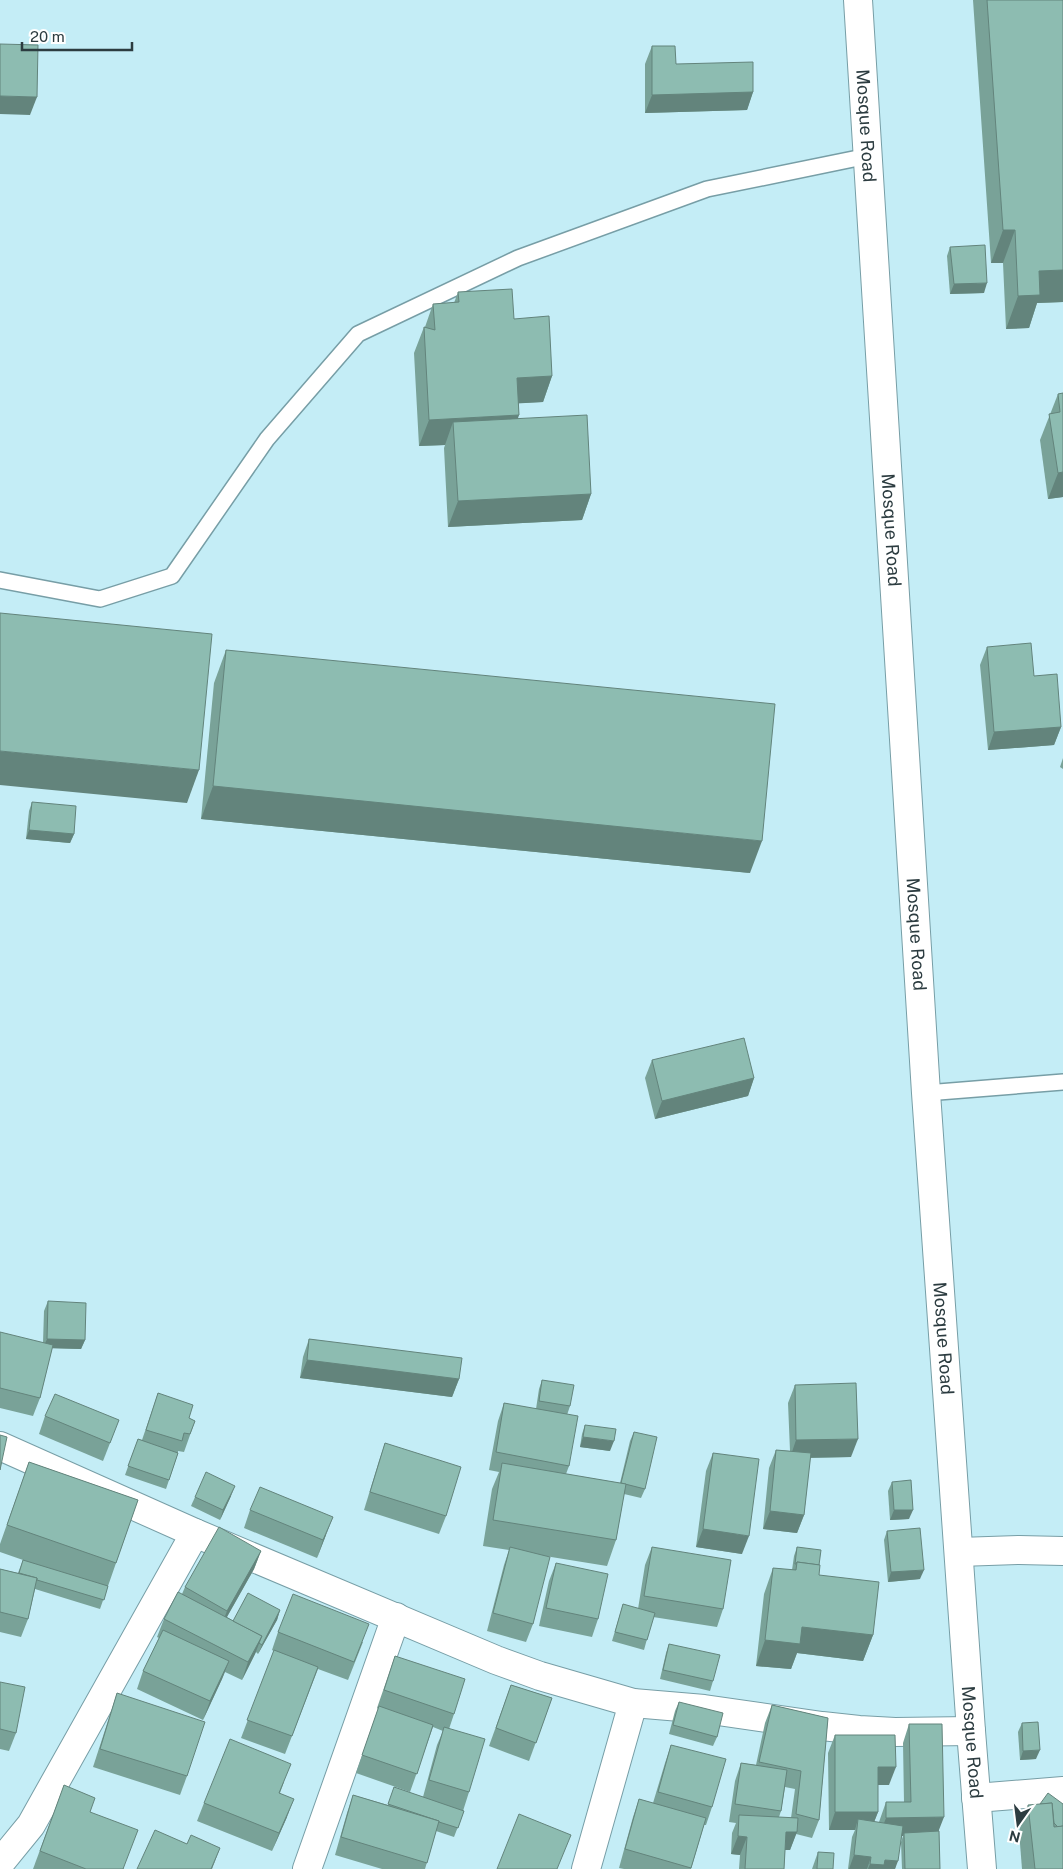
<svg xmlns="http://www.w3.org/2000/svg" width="1063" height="1869" viewBox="0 0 1063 1869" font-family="'Public Sans',sans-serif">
  <rect width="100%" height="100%" fill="#c4edf6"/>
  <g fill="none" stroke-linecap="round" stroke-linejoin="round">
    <defs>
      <g id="lane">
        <path d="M0,580l100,19 72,-23 95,-137 91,-105 160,-76 189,-69 161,-33"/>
        <path d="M926,1093l137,-11"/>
      </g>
      <g id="street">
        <path d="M0,1446l195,87 301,127 44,16 93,27 71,6 118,17 37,4 36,2 76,-1"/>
        <path d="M959,1552l60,-2 44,1"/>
        <path d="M976,1798l87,-7"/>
        <path d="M0,1863l31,-38 164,-292"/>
        <path d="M307,1869l89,-252"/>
        <path d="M586,1869l47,-166"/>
      </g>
      <g id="secondary">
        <path id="s1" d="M858,0l68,1093 45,638 11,138"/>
      </g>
    </defs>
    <!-- lane casing -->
    <use href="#lane" stroke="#779ea6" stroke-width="18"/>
    <!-- street casing -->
    <use href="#street" stroke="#779ea6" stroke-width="30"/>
    <!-- secondary casing -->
    <use href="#secondary" stroke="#779ea6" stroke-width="30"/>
    <!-- lane -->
    <use href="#lane" stroke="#fff" stroke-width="15"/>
    <!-- street -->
    <use href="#street" stroke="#fff" stroke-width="28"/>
    <!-- secondary -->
    <use href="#secondary" stroke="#fff" stroke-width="28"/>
  </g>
  <!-- wall -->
  <g fill="#79a298" fill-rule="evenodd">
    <path d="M973,0h90v302l-26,1 -8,25 -23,1 -3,-66h-12z"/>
    <path d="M652,46l24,18 77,28 -6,18 -102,3v-49z"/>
    <path d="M950,247l34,46 -34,1 -3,-38z"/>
    <path d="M458,292l56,27 38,57 -9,26 -24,1 -1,16 73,75 -9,26 -134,7 -4,-79 1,-3 -26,1 -5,-93 10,-26h1l8,-23 21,-1z"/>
    <path d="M1063,393v104l-15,2 -8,-59 18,-46z"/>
    <path d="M987,647l47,29 27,51 -7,18 -66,5 -8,-85z"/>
    <path d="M226,650l524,223 -549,-54 13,-136z"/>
    <path d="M1063,758v11l-3,-2z"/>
    <path d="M32,802l42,32 -4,9 -44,-4 3,-28z"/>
    <path d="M652,1060l102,18 -6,18 -93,23 -10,-41z"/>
    <path d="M48,1301l37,39 -4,9 -29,-1 -12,50 -7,18 -33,-8v-75l43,10 1,-32z"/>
    <path d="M309,1339l150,40 -7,18 -152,-19 3,-21z"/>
    <path d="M542,1380l28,26 -3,9 2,51 -3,8 54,9 10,-42 4,-9 11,57 -4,9 -17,-4 -8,46 -9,26 -62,-10 -12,68 -7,18 -39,-11 17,-66 5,-15 -26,-4 9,-57 7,-17 -10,-2 9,-49 6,-18 32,6 3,-20z"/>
    <path d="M795,1385l56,72 -41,1 -6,57 -7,18 -34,-4 6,-61 7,-18 14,1 -2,-48z"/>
    <path d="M158,1393l31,25 6,3 -11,31 -6,-1v2l-12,36 -41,-14 13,-36 4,1z"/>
    <path d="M45,1416l67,22 -9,23 -64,-27z"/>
    <path d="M585,1425l25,26 -30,-4 2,-13z"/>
    <path d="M385,1443l61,73 -7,18 -75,-24 15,-49z"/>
    <path d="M713,1453l29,101 -46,-7 10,-76z"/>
    <path d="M29,1462l109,38 -30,86 -8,23 -65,-20 -7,30 -7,18 -21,-5v-63l18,4 5,-13 -23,-8v-8z"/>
    <path d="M892,1482l17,37 -19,1 -2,-29z"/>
    <path d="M231,1496l-11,24 -29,-14 4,-9z"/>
    <path d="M250,1510l76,25 -9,23 -73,-30z"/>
    <path d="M887,1531l33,48 -32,3 -4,-42z"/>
    <path d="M652,1547l71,62 -6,18 -64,-10 -9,33 -32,-9 11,-37 15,5 7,-44z"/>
    <path d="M797,1547l22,18v10l54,60 -10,26 -66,-8 -6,16 -35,-3 8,-72 9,-26 19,2 2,-14z"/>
    <path d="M261,1551l-7,18 -27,48 6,4 47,-11 -3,10 -19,34 -2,-2 -14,28 -17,-8 -3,7 -19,41 -66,-31 6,-18 16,-33 -2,-1 7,-18 18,-25 3,-7z"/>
    <path d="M556,1563l42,56 -6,18 -53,-11 10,-45z"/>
    <path d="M278,1632l85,10 -15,38 -30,-11 -33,85 -44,-16 33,-87 -2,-1z"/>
    <path d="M669,1644l44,37 -3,10 -50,-12 6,-26z"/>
    <path d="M395,1656l59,58 -5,15 20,63 -6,19 -9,-3 10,3 -10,26 -18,-6 -11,38h-43l-47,-14 12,-42 6,-18 35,10 6,-18 29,10 14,-52 6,-14 -10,-4 -23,65 -54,-19 22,-64 -1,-1z"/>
    <path d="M0,1682l16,51 -7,18 -9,-2z"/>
    <path d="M511,1685l41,13 -23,63 -40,-15z"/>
    <path d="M117,1693l70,83 -7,19 -87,-28z"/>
    <path d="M679,1702l38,35 -4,9 -44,-12 6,-23z"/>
    <path d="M772,1705l56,13 -9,102 -7,18 -16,-4 -6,16h-5l-1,19h-45l1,-14 -9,-1 1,-21 4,-10 -7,-1 6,-41 6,-18 15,2 9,-42zM785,1787l10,2 -4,29 -12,-1 2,-6z"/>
    <path d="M1022,1723l14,36 -16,1 -2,-28z"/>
    <path d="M909,1724l30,107 1,38h-38l-1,-27 2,-6h-1l-7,33h-47l4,-32 3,-7h-26l-1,-77 7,-18 54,50h-11v27l-4,10h5l7,-20h18l-1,-59z"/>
    <path d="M671,1745l41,62 -6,18h-2l-13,44h-67l-5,-1 14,-51 6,-18 14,4 12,-40z"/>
    <path d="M284,1782l-4,11 7,24 -15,34 -75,-30 7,-18z"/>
    <path d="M64,1785l26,27 34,57h-91z"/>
    <path d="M1063,1804v65h-41l-3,-38 9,-26z"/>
    <path d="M818,1852l-1,17h-5z"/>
  </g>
  <!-- shaded-wall -->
  <g fill="#63847c">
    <path d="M753,92l-6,18 -102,3 7,-18z"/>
    <path d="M0,96l37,1 -7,18 -30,-1z"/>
    <path d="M1003,230h12l-12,33h-12z"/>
    <path d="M1063,270v32l-26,1 -8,25 -23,1 12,-33 21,-25z"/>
    <path d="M987,283l-3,10 -34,1 4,-10z"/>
    <path d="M552,376l-9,26 -35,2 9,-26z"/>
    <path d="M519,415l-9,26 -57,-19 -8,23 -26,1 10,-26z"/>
    <path d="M1063,472v25l-15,2 10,-26z"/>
    <path d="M591,494l-9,26 -134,7 10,-26z"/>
    <path d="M1061,727l-7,18 -66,5 6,-18z"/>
    <path d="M0,751l199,19 -12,33 -187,-18z"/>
    <path d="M213,786l549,55 -12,32 -549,-54z"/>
    <path d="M29,830l45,4 -4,9 -44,-4z"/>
    <path d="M754,1078l-6,18 -93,23 7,-18z"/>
    <path d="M47,1339l38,1 -4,9 -38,-1z"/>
    <path d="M307,1360l152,19 -7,18 -152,-19z"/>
    <path d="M583,1437l31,4 -4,10 -30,-4z"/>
    <path d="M858,1439l-7,18 -61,1 6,-18z"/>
    <path d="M235,1486l-4,10 -11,24 3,-10z"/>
    <path d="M894,1510h19l-4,9 -19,1z"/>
    <path d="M770,1511l34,4 -7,18 -34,-4z"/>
    <path d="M333,1517l-7,18 -9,23 6,-18z"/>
    <path d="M703,1529l46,7 -7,18 -46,-7z"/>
    <path d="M261,1551l-7,18 -34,60 7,-18z"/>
    <path d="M924,1570l-4,9 -32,3 3,-10z"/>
    <path d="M280,1610l-3,10 -19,34 4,-9z"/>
    <path d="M802,1627l71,8 -10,26 -66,-8 -6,16 -35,-3 9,-26z"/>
    <path d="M262,1636l-7,18 -13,26 6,-18z"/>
    <path d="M229,1661l-7,18 -19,41 7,-19z"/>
    <path d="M1040,1750l-4,9 -16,1 3,-9z"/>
    <path d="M878,1767h18l-7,18h-18z"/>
    <path d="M294,1799l-7,18 -15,34 7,-18z"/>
    <path d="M835,1812h43l-7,18 -13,-11 -3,11h-26z"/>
    <path d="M944,1817l-7,18 -33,-2 -1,3h-24l7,-18z"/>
    <path d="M786,1832h11l-7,18h-11z"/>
    <path d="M738,1836l9,1 -7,18 -9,-1z"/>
    <path d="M220,1848l-8,21h-1z"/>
    <path d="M854,1855l17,2 -4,12h-18z"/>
    <path d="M885,1860l13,1 -3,8h-27l2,-5z"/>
  </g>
  <!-- building -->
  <g fill="#8dbcb1" stroke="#63847c">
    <path d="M987,0h76v270l-24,1 1,24 -22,1 -3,-66h-12z"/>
    <path d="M0,44l38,1 -1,52 -37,-1z"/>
    <path d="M652,46h23l1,18 77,-2v30l-101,3z"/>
    <path d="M985,245l2,38 -33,1 -4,-37z"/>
    <path d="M512,289l2,30 35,-3 3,60 -35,2 2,37 -90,5 -5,-93 11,3 -2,-26 26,-2 -1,-10z"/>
    <path d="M1063,393v79l-5,1 -9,-59 11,-2 -2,-18z"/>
    <path d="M587,415l4,79 -133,7 -5,-79z"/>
    <path d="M0,613l212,21 -13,136 -199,-19z"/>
    <path d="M1031,643l3,33 23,-2 4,53 -67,5 -7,-85z"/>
    <path d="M226,650l549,54 -13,137 -549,-55z"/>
    <path d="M32,802l44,4 -2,28 -45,-4z"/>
    <path d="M744,1038l10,40 -92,23 -10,-41z"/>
    <path d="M48,1301l38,2 -1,37 -38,-1z"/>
    <path d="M0,1332l53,13 -13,53 -40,-10z"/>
    <path d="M309,1339l153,19 -3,21 -152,-19z"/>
    <path d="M542,1380l32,5 -4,21 -31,-5z"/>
    <path d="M856,1383l2,56 -62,1 -1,-55z"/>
    <path d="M158,1393l35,12 -4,13 6,3 -5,13 -6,-1 -2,8 -36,-11z"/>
    <path d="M55,1394l64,26 -9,23 -65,-27z"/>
    <path d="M504,1403l74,13 -9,50 -73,-14z"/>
    <path d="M585,1425l31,4 -2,12 -31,-4z"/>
    <path d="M634,1432l23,5 -12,52 -24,-6z"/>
    <path d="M0,1435l7,2 -7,33z"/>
    <path d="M138,1439l40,14 -9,27 -41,-14z"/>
    <path d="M385,1443l76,24 -15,49 -76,-24z"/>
    <path d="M776,1450l35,3 -7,62 -34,-4z"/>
    <path d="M713,1453l46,6 -10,77 -46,-7z"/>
    <path d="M29,1462l109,38 -22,63 -109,-38z"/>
    <path d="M502,1463l124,21 -10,56 -123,-20z"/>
    <path d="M206,1472l29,14 -12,24 -28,-13z"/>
    <path d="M911,1480l2,30h-19l-2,-28z"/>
    <path d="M260,1487l73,30 -10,23 -73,-30z"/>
    <path d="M219,1527l42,24 -34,60 -42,-24z"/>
    <path d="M920,1528l4,42 -33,2 -4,-41z"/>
    <path d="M510,1547l40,10 -17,67 -40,-11z"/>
    <path d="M652,1547l79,13 -8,49 -79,-13z"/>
    <path d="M797,1547l24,3 -2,15 -22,-3 -1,2h-1z"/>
    <path d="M23,1560l85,26 -4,14 -67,-20v-2l-18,-5z"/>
    <path d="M797,1562l23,3 -1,10 60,7 -6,53 -71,-8 -2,17 -35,-4 8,-72 23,2z"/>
    <path d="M556,1563l52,11 -10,45 -52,-11z"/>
    <path d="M0,1569l37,9 -9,41 -28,-7z"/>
    <path d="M178,1592l84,44 -14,26 -84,-43z"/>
    <path d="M248,1593l32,17 -18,35 -3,-2 3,-7 -29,-15z"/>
    <path d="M293,1594l76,30 -15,38 -76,-30z"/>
    <path d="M623,1604l32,9 -8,27 -32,-8z"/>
    <path d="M163,1630l66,31 -19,40 -67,-30z"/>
    <path d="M669,1644l51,11 -7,26 -50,-11z"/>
    <path d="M274,1650l44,17 -26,69 -45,-16z"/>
    <path d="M395,1656l70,23 -11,35 -70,-24z"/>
    <path d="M0,1682l25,5 -9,46 -16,-4z"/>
    <path d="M511,1685l41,13 -16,45 -40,-15z"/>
    <path d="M117,1693l88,29 -18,54 -87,-27z"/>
    <path d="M679,1702l44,11 -6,24 -44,-12z"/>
    <path d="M772,1705l56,13 -9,102 -23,-6 5,-43 -42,-9z"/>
    <path d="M379,1706l54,19 -16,49 -55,-19z"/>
    <path d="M1038,1722l2,28 -17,1 -1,-28z"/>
    <path d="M909,1724h33l2,93 -58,1v-16h25z"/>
    <path d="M444,1727l41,12 -16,53 -40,-12z"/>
    <path d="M835,1735h60l1,32h-18v45h-43z"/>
    <path d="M230,1739l61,25 -12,29 15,6 -15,34 -75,-30z"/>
    <path d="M671,1745l55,14 -14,48 -54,-15z"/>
    <path d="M741,1763l46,7 -6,41 -46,-7z"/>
    <path d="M64,1785l31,13 -5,14 48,18 -15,39h-37l-46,-18z"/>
    <path d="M394,1787l70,24 -6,17 -19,-6v-1l-51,-17z"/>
    <path d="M1048,1793l15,11v22l-5,1 -4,-4 -2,-20 -12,1z"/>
    <path d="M353,1795l86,26 -12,42 -86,-26z"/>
    <path d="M639,1799l67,19 -15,50 -66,-19z"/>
    <path d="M1052,1803l2,24 9,-1v43h-28l-7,-64z"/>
    <path d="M519,1814l52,21 -14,34h-60z"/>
    <path d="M739,1815l59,3 -1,14h-11l-2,37h-39l2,-32 -9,-1z"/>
    <path d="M858,1819l45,7 -5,35 -13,-1 -1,5 -14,-1 1,-7 -17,-2z"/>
    <path d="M155,1830l32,14 4,-9 29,13 -9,21h-74z"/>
    <path d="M939,1831l1,38h-35l-1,-36z"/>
    <path d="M818,1852l16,1 -1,16h-16z"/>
  </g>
  <g text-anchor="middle" stroke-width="5" stroke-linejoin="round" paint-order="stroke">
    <!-- street labels -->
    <g font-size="18" fill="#2c3c40" stroke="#fff">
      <text dy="6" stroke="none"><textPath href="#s1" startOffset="126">Mosque Road</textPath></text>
      <text dy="6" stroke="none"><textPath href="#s1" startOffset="531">Mosque Road</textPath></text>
      <text dy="6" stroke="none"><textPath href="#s1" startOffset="936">Mosque Road</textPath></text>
      <text dy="6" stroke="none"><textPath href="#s1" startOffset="1341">Mosque Road</textPath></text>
      <text dy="6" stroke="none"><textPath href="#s1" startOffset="1746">Mosque Road</textPath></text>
    </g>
  </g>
  <!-- north arrow -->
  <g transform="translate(1018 1824) rotate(194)" stroke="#ffffff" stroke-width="4" paint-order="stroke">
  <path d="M0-4L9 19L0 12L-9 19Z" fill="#2c3c40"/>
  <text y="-8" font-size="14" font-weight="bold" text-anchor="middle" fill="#2c3c40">N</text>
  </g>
  <!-- scale -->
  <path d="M22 42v8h110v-8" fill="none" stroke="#2c3c40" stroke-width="2.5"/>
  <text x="30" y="42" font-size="15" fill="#2c3c40" stroke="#ffffff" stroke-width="4" paint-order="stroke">20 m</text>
</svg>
